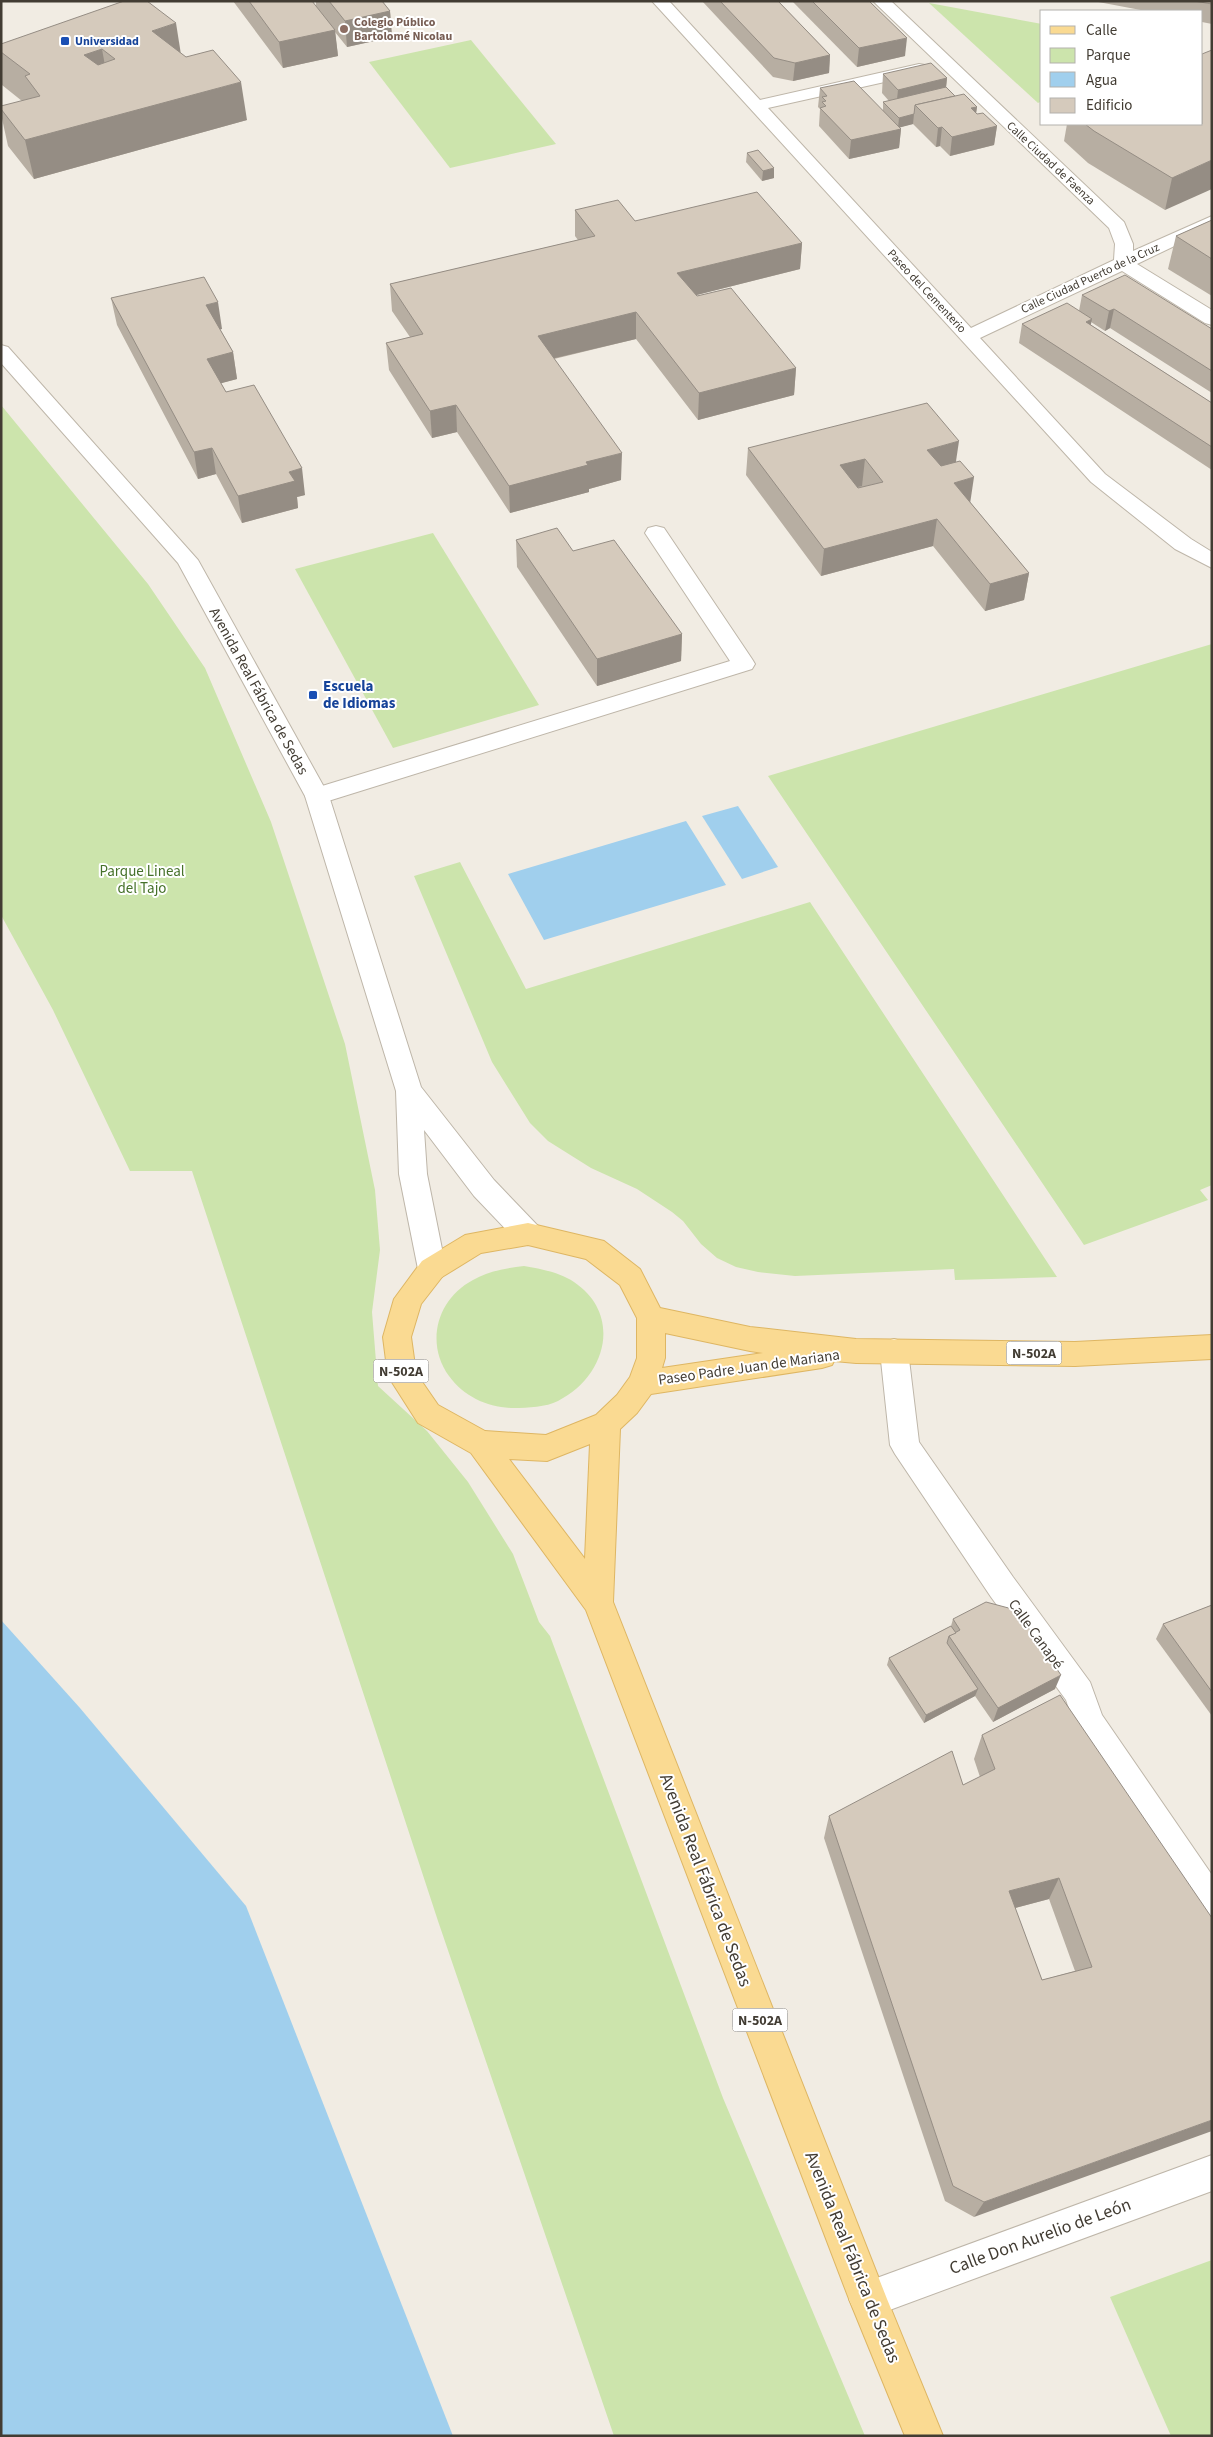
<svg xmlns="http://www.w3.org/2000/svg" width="1213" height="2437" viewBox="0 0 1213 2437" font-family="'Source Sans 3',sans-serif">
  <rect width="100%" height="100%" fill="#f1ece3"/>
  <!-- green -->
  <g fill="#cce4ac">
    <path d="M929,3l113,21v77l-4,2z"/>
    <path d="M471,40l85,104 -106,24 -81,-106z"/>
    <path d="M1,405l147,179 57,84 66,154 74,222 30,146 5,60 -8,62 6,74 49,45 41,51 45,72 26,68 11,14 173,462 142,338h-251l-176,-515 -246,-750h-62l-77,-161 -52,-95z"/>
    <path d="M433,533l106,172 -146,43 -98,-179z"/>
    <path d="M1212,644v541l-12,5 8,10 -124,45 -316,-469z"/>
    <path d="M460,862l66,127 284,-87 247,375 -102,3 -1,-11 -159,7 -37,-4 -22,-5 -19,-9 -16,-14 -18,-23 -11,-9 -35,-23 -46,-21 -43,-27 -18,-18 -38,-61 -78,-186z"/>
    <path d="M524,1266c17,3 35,6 50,16 49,33 32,95 -16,119 -12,6 -30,7 -44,7 -25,0 -50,-11 -65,-32 -24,-33 -12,-77 24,-96 16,-9 33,-12 51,-14z"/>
    <path d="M1212,2260v176h-41l-61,-139z"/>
  </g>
  <!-- water -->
  <g fill="#a0cfed">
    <path d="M738,806l40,61 -36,12 -40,-63z"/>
    <path d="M686,821l40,64 -182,55 -36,-66z"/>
    <path d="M1,1620l79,88 166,198 207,530h-452z"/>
  </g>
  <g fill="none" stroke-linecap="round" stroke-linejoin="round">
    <defs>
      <path id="service" d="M656,526l8,2 88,131 3,5 -3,5 -427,133 -8,2 -8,-2 -4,-6 4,-6 421,-129 -85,-128 3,-5z"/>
      <g id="minor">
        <path d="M652,1h17l91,99 159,-36 6,1 3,4 -3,4 -157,35 203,220 143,-68 1,-16 -6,-16 -236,-227h18l233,221 9,22v7l79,-35v12l-75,36 75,46v15l-7,-2 -83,-52 -142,67 125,136 86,65 21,13v16l-37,-19 -84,-67z"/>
        <path d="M894,1339l10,3 4,9 11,91 94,135 77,105 12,33 110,160v47l-12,-5 -122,-183 -12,-34 -75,-103 -96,-143 -5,-9 -10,-94 4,-9z"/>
        <path d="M1212,2155v36l-344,127 -13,-6 -6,-13 6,-13z"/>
      </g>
      <path id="tertiary" d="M1,345l7,2 190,213 131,236 92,291 73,93 44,46 4,8 -4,8 -10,3 -10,-3 -44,-46 -50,-66 3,44 19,95 -4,8 -10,3 -10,-3 -4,-8 -19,-95 -3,-83 -91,-295 -127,-233 -177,-200z"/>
      <path id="primary" d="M528,1223l76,18 36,28 20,39 90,19 106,12 219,3 137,-7v24l-137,7 -219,-3 -22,-2 -2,4 -10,3 -171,26 -14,19 -17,16 -7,173 274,697 56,137h-38l-56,-137 -263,-689 -115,-157 -53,-30 -30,-47 -5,-39 11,-38 28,-38 43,-26zM528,1245l58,14 34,26 17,33v40l-7,19 -13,18 -21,20 -50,20 -61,-4 -47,-26 -22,-32 -5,-36 10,-33 21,-27 39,-24zM665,1333l85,18 13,2 -101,15 3,-10zM590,1444l-5,115 -76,-100 38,2z"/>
    </defs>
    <!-- service casing -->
    <use href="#service" stroke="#beb6a9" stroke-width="2"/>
    <!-- minor casing -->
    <use href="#minor" stroke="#beb6a9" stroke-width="2"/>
    <!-- tertiary casing -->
    <use href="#tertiary" stroke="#beb6a9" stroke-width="2"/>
    <!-- primary casing -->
    <use href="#primary" stroke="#deb663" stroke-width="2"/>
    <!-- service -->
    <use href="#service" fill="#fff" fill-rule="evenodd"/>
    <!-- minor -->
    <use href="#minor" fill="#fff" fill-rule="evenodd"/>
    <!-- tertiary -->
    <use href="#tertiary" fill="#fff" fill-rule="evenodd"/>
    <!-- primary -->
    <use href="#primary" fill="#fada92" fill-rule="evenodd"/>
  </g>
  <!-- wall -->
  <g fill="#b7aea2" fill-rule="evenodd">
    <path d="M233,1h79l4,5v-5h66l8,10 2,26 -45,10 -12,-15 3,24 -55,12z"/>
    <path d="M702,1h76l52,54 -1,18 -36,8 -20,-4z"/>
    <path d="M792,1h77l36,55 -48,11z"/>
    <path d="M1093,1h119v23l-10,-2v-11h-56z"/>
    <path d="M1,44l180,9 66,67 -213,59 -26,-33 -7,-32v-8l21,-5 -20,-16 -1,-5z"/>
    <path d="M883,74l64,4 -1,9 9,9 22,11 -1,7 21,12 -3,19 -44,11 -10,-10 -4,1 -23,-23 -13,3 1,2 -2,19 -50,11 -30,-33 1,-17 -2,-2 2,-19 63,22v-8l6,-1 -7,-8z"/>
    <path d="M1067,124h135l-37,86 -77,-47 -24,-22z"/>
    <path d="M747,153l27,25 -12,3 -16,-19z"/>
    <path d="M575,210l60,11 167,22 -2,26 -104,26 100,73 -2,27 -96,25 -62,-81 -82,20 67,121 -32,9v3l-79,21 -53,-81 -25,6 -43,-68 -3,-27 24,-6 -18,-26 -2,-27 188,-44 -3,-4z"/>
    <path d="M1212,220v76l-44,-27 8,-33z"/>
    <path d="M1082,295l130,34v64l-102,-65 -5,3 -14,-9v3l121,78v67l-193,-127 3,-19 57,-13z"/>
    <path d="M111,298l111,31h-2l13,23 4,27 -16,4 5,9 79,103 -8,2 1,11 -56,15 -26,-49 -18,5 -81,-154z"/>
    <path d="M748,448l208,14 14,40 59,71 -5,27 -39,11 -52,-65 -112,30 -75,-101z"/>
    <path d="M516,540l57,11 109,83 -1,27 -84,25 -80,-119z"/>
    <path d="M1212,1605v111l-56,-77 7,-15z"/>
    <path d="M953,1619l102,70 -62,33 -18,-26 -51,27 -37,-58 2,-7 62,-32z"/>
    <path d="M982,1735l230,183 -238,299 -29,-16 -121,-363 5,-22 134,-31 17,-8 -6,-18zM1049,1899l26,72 -33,9 -27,-72z"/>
  </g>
  <!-- shaded-wall -->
  <g fill="#958d84">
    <path d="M390,11l2,26 -45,10 -2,-26z"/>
    <path d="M176,23l6,38 -30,-30z"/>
    <path d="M335,30l3,26 -55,12 -4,-26z"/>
    <path d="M907,38l-2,18 -48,11 2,-19z"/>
    <path d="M102,49l7,39 -25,-33z"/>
    <path d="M830,55l-1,18 -36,8 2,-18z"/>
    <path d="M947,78l-2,19 -49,11 2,-18z"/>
    <path d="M241,82l6,38 -213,59 -9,-39z"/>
    <path d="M977,107l-3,19 -3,-18z"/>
    <path d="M914,114l-1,10 -15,4 1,-10z"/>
    <path d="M997,126l-3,19 -44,11 2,-19z"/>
    <path d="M942,127l-2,19 -4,1 2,-19z"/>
    <path d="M901,129l-2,19 -50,11 2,-19z"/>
    <path d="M1212,160v29l-47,21 7,-32z"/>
    <path d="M774,168v10l-12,3 1,-10z"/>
    <path d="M802,243l-2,26 -123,31v-27z"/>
    <path d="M218,302l4,27 -12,3 -4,-27z"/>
    <path d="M1114,309l-4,19 -5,3 4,-20z"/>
    <path d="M636,312v27l-98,23v-26z"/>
    <path d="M1092,319l-4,20 -2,-17z"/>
    <path d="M233,352l4,27 -26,7 -4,-27z"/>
    <path d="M796,368l-2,27 -96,25 1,-27z"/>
    <path d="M456,405l1,27 -25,6 -2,-27z"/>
    <path d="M959,441l-4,27 -31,9 3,-27z"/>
    <path d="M212,448l4,26 -18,5 -4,-27z"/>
    <path d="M622,453l-1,27 -32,9v3l-79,21 -1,-27 77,-24z"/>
    <path d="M865,459l-3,27 -25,6 3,-27z"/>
    <path d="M302,468l3,27 -8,2 1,11 -56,15 -4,-27 51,-24z"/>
    <path d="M974,477l-4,27 -16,-21z"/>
    <path d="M937,519l-4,27 -112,30 3,-27z"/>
    <path d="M1029,573l-5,27 -39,11 5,-27z"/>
    <path d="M682,634l-1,27 -84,25v-27z"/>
    <path d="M1061,1675l-6,14 -62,33 5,-14z"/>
    <path d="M978,1689l-3,7 -51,27 2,-8z"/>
    <path d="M1059,1878l-10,21 -49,13 9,-21z"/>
    <path d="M1212,2120v11l-238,86 10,-15z"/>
  </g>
  <!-- building -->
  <g fill="#d5cabc" stroke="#958d84" fill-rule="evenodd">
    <path d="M124,1h23l29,22 -24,8 34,26 27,-7 28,32 -216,58 -24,-31v-3l39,-10 -15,-20 5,-2 -29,-22v-8zM102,49l13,10 -17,6 -14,-10z"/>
    <path d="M249,1h63l23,29 -56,12z"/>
    <path d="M329,1h53l8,10 -45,10z"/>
    <path d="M720,1h58l52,54 -35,8 -21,-5z"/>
    <path d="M812,1h57l38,37 -48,10z"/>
    <path d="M1194,1h18v3z"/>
    <path d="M1212,50v110l-40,18 -78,-47 -9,-7h117v-70z"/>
    <path d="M931,63l16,15 -49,12 -15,-16z"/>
    <path d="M854,81l47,48 -50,11 -31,-32 6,-2 -4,-4 4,-1 -4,-4 5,-1 -7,-8z"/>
    <path d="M946,87l9,9 -40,9 -1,9 -15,4 -16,-16z"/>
    <path d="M964,94l13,13 -6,1 6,6 6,-1 14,13 -45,11 -10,-10 -4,1 -23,-23z"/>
    <path d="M758,150l16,18 -11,3 -16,-18z"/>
    <path d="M757,192l45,51 -125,30 20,23 34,-8 65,80 -97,25 -63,-81 -98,24 84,117 -36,9 2,3 -79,21 -53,-81 -26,6 -44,-68 37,-9 -33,-50 205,-48 -20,-26 43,-10 17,21z"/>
    <path d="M1212,220v39l-36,-23z"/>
    <path d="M1125,275l87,54v42l-98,-62 -5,2 -27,-16z"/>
    <path d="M204,277l14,25 -12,3 27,47 -26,7 19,33 28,-7 48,83 -13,4 6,9 -57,15 -26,-48 -18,4 -83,-154z"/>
    <path d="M1067,303l25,16 -6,3 126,81v44l-190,-123z"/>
    <path d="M927,403l32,38 -32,9 14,16 19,-5 14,16 -20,6 75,90 -39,11 -53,-65 -113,30 -76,-101zM865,459l18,23 -25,6 -18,-23z"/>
    <path d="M557,528l16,23 41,-11 68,94 -85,25 -81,-119z"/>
    <path d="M986,1602l30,8 45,65 -63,33 -49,-72 11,-6 -7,-11z"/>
    <path d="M1212,1605v87l-49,-68z"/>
    <path d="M951,1626l5,7 -7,3 -2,7 31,46 -52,26 -37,-57z"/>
    <path d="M1060,1695l152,223v202l-228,82 -31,-16 -124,-370 123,-65 11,34 32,-16 -13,-34zM1059,1878l33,89 -50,13 -33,-89z"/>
  </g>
  <!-- markers -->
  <circle fill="#8d6e63" stroke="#fff" stroke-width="2" cx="344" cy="29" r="5"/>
  <g fill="#1a4fb4" stroke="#fff" stroke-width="2">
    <rect x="60" y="36" width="10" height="10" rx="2.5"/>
    <rect x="308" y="690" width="10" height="10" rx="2.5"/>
  </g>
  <g text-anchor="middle" stroke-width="4" stroke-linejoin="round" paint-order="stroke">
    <!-- far-education labels -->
    <g font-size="12" font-weight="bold" fill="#785e54" stroke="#fff" text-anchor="start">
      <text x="354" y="26">Colegio Público<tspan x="354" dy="14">Bartolomé Nicolau</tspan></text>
    </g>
    <!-- far-transit labels -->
    <g font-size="12" font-weight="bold" fill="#164399" stroke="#fff" text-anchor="start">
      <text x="75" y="45">Universidad</text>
    </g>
    <!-- far-street labels -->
    <g font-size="12" fill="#423c33" stroke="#fff">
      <text transform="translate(1051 163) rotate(43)" y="4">Calle Ciudad de Faenza</text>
      <text transform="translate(1090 278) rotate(-25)" y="4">Calle Ciudad Puerto de la Cruz</text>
      <text transform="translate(927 291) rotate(47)" y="4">Paseo del Cementerio</text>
    </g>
    <!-- shield labels -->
    <g fill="#fff" stroke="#7b7670" stroke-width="1">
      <rect x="1006.5" y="1341.5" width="55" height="23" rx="4"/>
      <rect x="373.5" y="1359.5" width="55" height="23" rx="4"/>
      <rect x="732.5" y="2008.5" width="55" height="23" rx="4"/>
    </g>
    <g font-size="14" font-weight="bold" fill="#423c33">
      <text x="1034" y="1358">N-502A</text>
      <text x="401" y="1376">N-502A</text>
      <text x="760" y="2025">N-502A</text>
    </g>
    <!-- transit labels -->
    <g font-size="15" font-weight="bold" fill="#164399" stroke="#fff" text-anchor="start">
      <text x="323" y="691">Escuela<tspan x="323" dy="17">de Idiomas</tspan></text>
    </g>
    <!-- street labels -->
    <g font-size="15" fill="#423c33" stroke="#fff">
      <text transform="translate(259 691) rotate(61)" y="5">Avenida Real Fábrica de Sedas</text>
      <text transform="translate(749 1367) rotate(-8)" y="5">Paseo Padre Juan de Mariana</text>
      <text transform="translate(1036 1634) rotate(54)" y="5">Calle Canapé</text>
    </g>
    <!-- park labels -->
    <g font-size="15" fill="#46712a" stroke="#fff">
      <text x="142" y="876">Parque Lineal<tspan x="142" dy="17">del Tajo</tspan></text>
    </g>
    <!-- near-street labels -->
    <g font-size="18" fill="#423c33" stroke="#fff">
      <text transform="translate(706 1880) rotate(69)" y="6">Avenida Real Fábrica de Sedas</text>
      <text transform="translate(1040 2236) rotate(-20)" y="6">Calle Don Aurelio de León</text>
      <text transform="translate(853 2257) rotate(68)" y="6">Avenida Real Fábrica de Sedas</text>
    </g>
  </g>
  <!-- border -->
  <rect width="1213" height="2437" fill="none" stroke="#423c33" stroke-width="5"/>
  <!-- legend -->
  <rect x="1040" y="10" width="162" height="115" fill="#ffffff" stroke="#b3b1ad"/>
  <rect x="1050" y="26" width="25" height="8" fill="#fada92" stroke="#b3b1ad"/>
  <text x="1086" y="35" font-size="15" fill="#423c33">Calle</text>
  <rect x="1050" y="48" width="25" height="15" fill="#cce4ac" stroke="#b3b1ad"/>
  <text x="1086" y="60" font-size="15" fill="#423c33">Parque</text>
  <rect x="1050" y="72" width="25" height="15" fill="#a0cfed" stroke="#b3b1ad"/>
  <text x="1086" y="85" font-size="15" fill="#423c33">Agua</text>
  <rect x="1050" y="98" width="25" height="15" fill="#d5cabc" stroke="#b3b1ad"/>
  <text x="1086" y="110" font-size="15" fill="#423c33">Edificio</text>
</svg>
